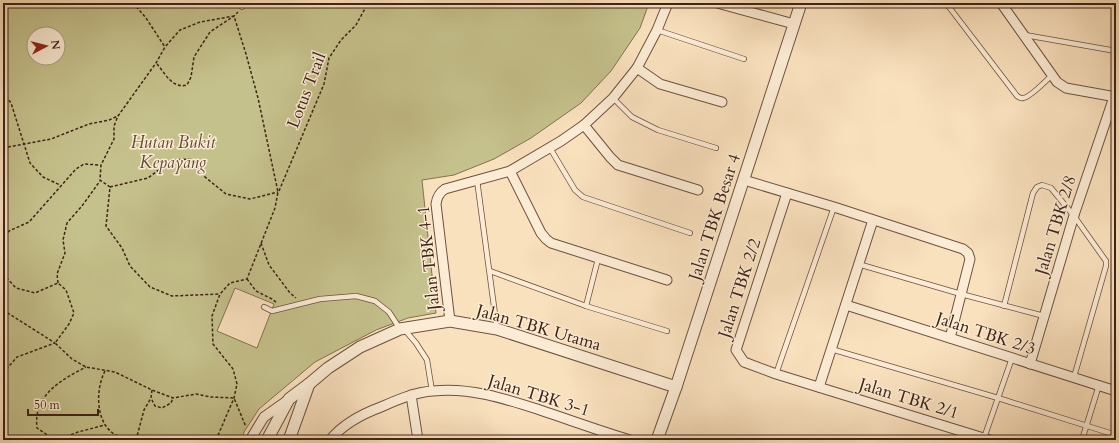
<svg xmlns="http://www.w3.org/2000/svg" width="1119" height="443" viewBox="0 0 1119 443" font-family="Cardo,serif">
  <rect width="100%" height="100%" fill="#fae1be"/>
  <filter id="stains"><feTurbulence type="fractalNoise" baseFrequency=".005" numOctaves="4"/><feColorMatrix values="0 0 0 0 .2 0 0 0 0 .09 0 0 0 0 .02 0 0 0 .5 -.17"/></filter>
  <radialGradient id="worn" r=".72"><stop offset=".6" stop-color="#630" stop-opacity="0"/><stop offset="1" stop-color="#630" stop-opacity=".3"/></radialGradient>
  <!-- green -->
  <path fill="#c5c18c" stroke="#827251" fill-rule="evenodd" d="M3,3h214l2,2 3,-2h427l-9,25 -29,43 -30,32 -50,35 -37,21 -40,16 -32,5 14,133 -28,5 -32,12 -61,32 -56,47 -15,23 -2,8h-239zM34,34h24v24h-24zM235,288l39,16 -17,44 -40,-17z"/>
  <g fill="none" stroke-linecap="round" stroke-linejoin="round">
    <defs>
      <g id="service">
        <path d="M238,3l4,4 4,-4"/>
        <path d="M946,3l71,93c2,1 4,3 6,2 6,0 24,-18 29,-23"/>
        <path d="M657,30l87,29"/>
        <path d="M1025,35l91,16"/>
        <path d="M613,98l19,19 26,13 58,18"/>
        <path d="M550,148l25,42 8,7 107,36"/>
        <path d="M477,180l20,149"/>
        <path d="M598,259l-12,47 81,25"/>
        <path d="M858,264l103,30 83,22"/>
        <path d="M490,271l96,35"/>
        <path d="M1004,306l29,-113 4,-6 5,-2 9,3 23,28 32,45v5l-32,111"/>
        <path d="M264,307l8,4 48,-12 36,-3 19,5 14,11 11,17"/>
        <path d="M404,329l12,14 11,17 5,31"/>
        <path d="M831,349l167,49 118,37"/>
        <path d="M776,374l58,-167"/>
        <path d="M984,438l28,-80"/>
        <path d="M1082,440l17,-55"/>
      </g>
      <g id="minor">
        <path d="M717,3l77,21"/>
        <path d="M1001,3l56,79 9,6 50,9"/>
        <path d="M637,68l23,16 62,18"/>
        <path d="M584,125l26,32 8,8 80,25"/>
        <path d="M510,171l31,62 5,6 5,4 116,37"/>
        <path d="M744,180l90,27 129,42 5,4 2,6 -20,79"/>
        <path d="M787,193l-51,157 8,12 32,12 214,66"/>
        <path d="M846,305l270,86"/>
        <path d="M450,321l-14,-117c1,-7 3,-11 9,-15l65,-18 51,-30 23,-16 29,-27 24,-30 20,-38 11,-27"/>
        <path d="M1030,364l45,-152 39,-115"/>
        <path d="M819,387l54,-167"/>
        <path d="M411,395l7,45"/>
        <path d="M250,440l14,-23 24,-17"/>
        <path d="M330,440c13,-16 32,-26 51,-33 16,-7 34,-15 52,-16 37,-4 73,8 107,19 30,10 60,21 90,30"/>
      </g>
      <g id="tertiary">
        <path d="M267,440l22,-41 20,-15 19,-16 32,-21 40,-18 50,-8 47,8 179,58"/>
        <path d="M289,440l20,-56"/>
        <path d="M657,440l19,-53 125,-384"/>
      </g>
    </defs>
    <!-- service casing -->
    <use href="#service" stroke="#6d5240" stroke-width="6"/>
    <!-- minor casing -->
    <use href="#minor" stroke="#6d5240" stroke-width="11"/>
    <!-- tertiary casing -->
    <use href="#tertiary" stroke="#6d5240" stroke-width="13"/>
    <!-- path -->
    <g stroke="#3e2316" stroke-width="1.5" stroke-dasharray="3 2" stroke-linecap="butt">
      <path d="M133,3l13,15 19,29"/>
      <path d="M157,64c8,9 15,25 30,21l4,-8 3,-20 16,-25 24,-16 4,-4"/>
      <path d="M3,92l8,11 19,60 13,14 17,8"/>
      <path d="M3,148l48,-9 38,-15 20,-4 9,-4"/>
      <path d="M110,187l38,-9 24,-18 19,-1 14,18 21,17 24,5 28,-7"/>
      <path d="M279,191l45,-107 5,-26 12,-18 15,-15 12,-22"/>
      <path d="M3,241l6,-10 20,-9 47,-53 8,-5 16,1"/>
      <path d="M261,243l8,22 21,28 6,5"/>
      <path d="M3,274l13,14 19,5 23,-10 8,7 8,23 -5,11 -14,19 17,16 14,8 29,5 37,18 21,8 23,-4 15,3 23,1 12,29"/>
      <path d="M247,279l9,12 16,8 5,4"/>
      <path d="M58,283l-1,-9 8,-21 -2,-13 4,-17 15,-17 18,-25"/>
      <path d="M3,310l52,33"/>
      <path d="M105,371c-10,19 -10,55 13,65 4,2 13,2 18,3"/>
      <path d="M3,373l14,-16 38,-14"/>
      <path d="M152,390l-1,8 4,8 7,2 9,-5 2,-5"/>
      <path d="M3,437l3,3"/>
      <path d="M47,440l-1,-6 -9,-6c-4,-33 24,-48 49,-61"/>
      <path d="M57,440l21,-8 27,-7"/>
      <path d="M136,440l8,-30 7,-12"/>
      <path d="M216,440l18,-42 3,-14 -4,-15 -20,-25 -1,-28 8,-22 10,-11 17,-4 28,-71 3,-16 -20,-94 -12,-44 -12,-38 -34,6 -20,8 -15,17 -9,16 -38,53 -4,10v13l-13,26 -1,15 10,7 -4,39 16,22 8,18 20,21 22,9 48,-2"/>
    </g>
    <!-- service -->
    <use href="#service" stroke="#fcecd5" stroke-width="4.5"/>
    <!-- minor -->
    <use href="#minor" stroke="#fcecd5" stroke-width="9"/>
    <!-- tertiary -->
    <use href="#tertiary" stroke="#fcecd5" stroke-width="11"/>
  </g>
  <g text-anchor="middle" stroke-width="3" stroke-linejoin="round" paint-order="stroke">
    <!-- street labels -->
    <g font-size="17" fill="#3e2316" stroke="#fcecd5">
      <text transform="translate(306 90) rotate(-69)" y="6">Lotus Trail</text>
      <text transform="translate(714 217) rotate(-72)" y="6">Jalan TBK Besar 4</text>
      <text transform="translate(1055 225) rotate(-73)" y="6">Jalan TBK 2/8</text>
      <text transform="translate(428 258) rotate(-96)" y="6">Jalan TBK 4-1</text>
      <text transform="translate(739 288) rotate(-72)" y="6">Jalan TBK 2/2</text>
      <text transform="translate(539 327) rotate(16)" y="6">Jalan TBK Utama</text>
      <text transform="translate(986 333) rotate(18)" y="6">Jalan TBK 2/3</text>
      <text transform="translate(539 395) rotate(17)" y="6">Jalan TBK 3-1</text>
      <text transform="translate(909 398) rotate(17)" y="6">Jalan TBK 2/1</text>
    </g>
    <!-- park labels -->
    <g font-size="17" font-style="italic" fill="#604a34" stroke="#fcecd5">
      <text x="173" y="148">Hutan Bukit<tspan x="173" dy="20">Kepayang</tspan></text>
    </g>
  </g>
  <!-- margin -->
  <rect width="1119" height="443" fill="none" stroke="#fae1be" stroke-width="16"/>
  <rect x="4" y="4" width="1111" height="435" fill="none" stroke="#3e2316" stroke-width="2"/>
  <rect x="8" y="8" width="1103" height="427" fill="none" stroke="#3e2316"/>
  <!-- north arrow -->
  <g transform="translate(46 46) rotate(83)"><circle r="19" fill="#fcecd5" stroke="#b09c89"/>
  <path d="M0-3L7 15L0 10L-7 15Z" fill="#8f2418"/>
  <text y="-6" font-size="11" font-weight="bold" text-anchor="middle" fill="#3e2316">N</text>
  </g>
  <!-- scale -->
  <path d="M28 409v6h70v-6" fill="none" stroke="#3e2316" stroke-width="2"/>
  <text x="34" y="409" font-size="12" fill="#3e2316" stroke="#fcecd5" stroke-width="3" paint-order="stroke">50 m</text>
  <rect width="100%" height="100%" filter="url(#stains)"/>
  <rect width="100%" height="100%" fill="url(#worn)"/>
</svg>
